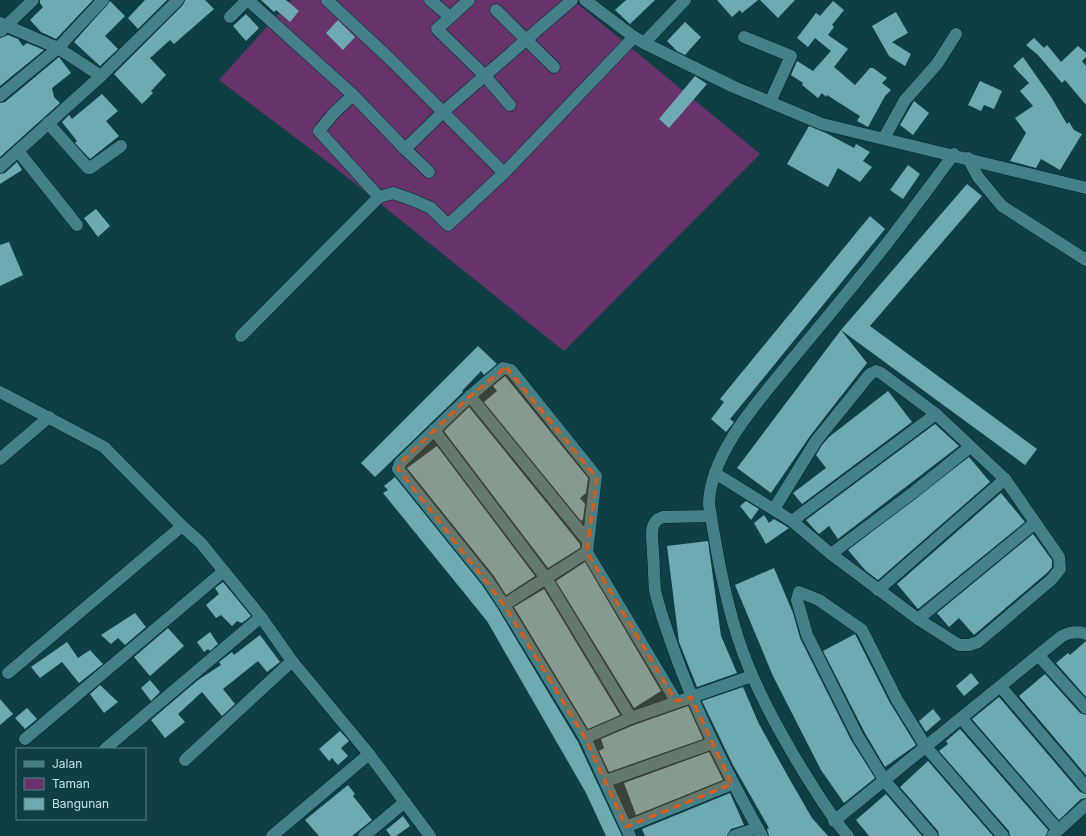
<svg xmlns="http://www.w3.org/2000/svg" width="1086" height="836" viewBox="0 0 1086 836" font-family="Inter,sans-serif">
  <rect width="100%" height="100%" fill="#0e3f44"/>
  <!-- green -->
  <path fill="#67336a" d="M291,0h282l187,154 -196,197 -231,-185 -114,-86z"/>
  <!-- building -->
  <g fill="#6eaab2">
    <path d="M40,0h53l-37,39 -15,-7 -11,-12 13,-13 -3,-4z"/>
    <path d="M145,0h22l-29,29 -10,-11z"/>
    <path d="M185,0h20l9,9 -40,35 -4,-4 -20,18 16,17 -15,16 2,2 -11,11 -28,-30 69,-69z"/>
    <path d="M261,0h25l13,11 -9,11 -14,-12 -2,2z"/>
    <path d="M626,0h29l-25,24 -15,-14z"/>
    <path d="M717,0h41l-16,13 -2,-3 -8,7z"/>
    <path d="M760,0h35l-17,18z"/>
    <path d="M110,1l15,15 -20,20 13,13 -18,17 -26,-24z"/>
    <path d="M833,1l11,9 -12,15 2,2 -6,8 20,14 -14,18 21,18 15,-17h3l14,10 -5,5 9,7 -6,6 -17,31 -11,-6 3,-5 -33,-21 -1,2 -4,-4 -4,5 -16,-13 1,-2 -12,-8 6,-14 16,10 18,-20 -16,-13 -7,9 -11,-9 19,-25 4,3z"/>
    <path d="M896,12l12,21 -16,9 19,12 -6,12 -16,-10 -17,-30z"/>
    <path d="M246,14l13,14 -13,13 -13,-15z"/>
    <path d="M338,20l17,17 -12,13 -17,-17z"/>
    <path d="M685,22l16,15 -16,18 -8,-4 -10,-10z"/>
    <path d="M8,35l10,4 5,7 4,-3 17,7 -44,36v-48z"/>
    <path d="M1034,38l10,10 3,-3 14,17 17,-16 8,7v4l-4,4 4,5v39l-21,-25 -3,3 -24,-28 -12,-10z"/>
    <path d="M59,57l12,16 -19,15 2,9 6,6 -60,54v-54l5,-1z"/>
    <path d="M1023,57l28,40 16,27 2,-2 5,8 8,4 -22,36 -19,-11 -5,9 -26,-7 16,-28 -11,-15 18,-12 -13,-15 9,-8 -16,-17z"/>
    <path d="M695,76l12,8 -38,44 -10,-9z"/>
    <path d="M980,81l22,10 -8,18 -10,-4 -3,6 -13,-6z"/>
    <path d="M102,94l16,17 -12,10 13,15 -29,23 -15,-16 2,-2 -15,-19 7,-7 3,4z"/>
    <path d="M914,101l15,12 -16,22 -13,-10z"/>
    <path d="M809,126l17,7 28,15 2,-4 14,8 -7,9 9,6 -12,15 -22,-14 -10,19 -41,-23z"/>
    <path d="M17,162l5,8 -22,14v-10l5,-1z"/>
    <path d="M908,165l12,9 -17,25 -13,-9z"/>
    <path d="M967,184l15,12 -112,130 167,123 -12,16 -184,-135z"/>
    <path d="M96,209l14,17 -12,11 -14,-19z"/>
    <path d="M870,216l15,13 -155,190 4,3 -8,10 -15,-13 13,-17 -4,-3z"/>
    <path d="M9,242l14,33 -23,11v-41z"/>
    <path d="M841,330l26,33 -57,73 -39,57 -34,-25z"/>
    <path d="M478,346l19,18 -13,11 -3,-4 -19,20 1,1 -88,85 -14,-14z"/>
    <path d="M505,376l83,102 -2,15 -6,5 5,6 -2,15 -2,2 -97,-119 13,-11 -4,-5z"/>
    <path d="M888,391l24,31 -110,82 -9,-11 33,-25 -10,-13 6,-10 7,-8z"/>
    <path d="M469,407l111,137v4l-32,20 -104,-137z"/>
    <path d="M935,424l24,22 -121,93 -9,-13 -10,8 -5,-5 -8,-9z"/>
    <path d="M437,446l98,130 -29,19 -12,-19 -87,-108z"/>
    <path d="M969,457l21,25 -112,98 -13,-10 -17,-20z"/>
    <path d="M395,477l87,108 16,24 80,133 44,94h-16l-20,-43 -99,-172 -104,-128 5,-3 -4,-4z"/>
    <path d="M1001,493l24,29 -107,87 -21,-25z"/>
    <path d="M746,501l13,8 -8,11 -11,-14z"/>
    <path d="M764,515l5,8 5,-4 15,9 -23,16 -12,-21z"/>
    <path d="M1033,534l19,26v7l-4,5 -74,63 -15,-17 -10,9 -12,-14z"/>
    <path d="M708,541l13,95 16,37 -40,14 -18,-45 -12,-96z"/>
    <path d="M585,562l76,129 -27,17 -78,-127z"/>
    <path d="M774,568l19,45 7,25 51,102 24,38 -31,25 -23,-33 -48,-94 -38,-91z"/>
    <path d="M223,582l28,34 -9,7 -5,-2 -5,5 -11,-11 -5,3 -10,-13 13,-11 -4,-6z"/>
    <path d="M544,589l76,126 -32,14 -74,-122z"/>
    <path d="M135,613l11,14 -21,18 -7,-7 -7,6 -10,-9z"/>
    <path d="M168,628l16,18 -34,30 -16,-19z"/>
    <path d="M210,632l8,12 -8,7 -2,-2 -4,3 -7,-10z"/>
    <path d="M855,634l35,69 26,42 -31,22 -20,-34 -42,-82z"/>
    <path d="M260,635l20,27 -13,10 -9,-11 -35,28 12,15 -13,12 -20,-24 -24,22 7,8 -20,16 -14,-18 47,-40 23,-15 -2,-3 13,-10 2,3z"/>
    <path d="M1086,641v56l-30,-34 12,-10 2,2z"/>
    <path d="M67,642l11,16 12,-8 13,14 -24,19 -17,-21 -22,16 -9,-11z"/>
    <path d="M971,673l8,10 -15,13 -8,-10z"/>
    <path d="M1045,674l35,39 6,2v60l-67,-79z"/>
    <path d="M150,680l10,12 -9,9 -10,-13z"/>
    <path d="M100,685l18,17 -14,11 -14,-19z"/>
    <path d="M743,687l16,37 31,56 22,38 16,18h-59l-2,-7 2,-1 -36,-63 -31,-64z"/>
    <path d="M999,697l81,95 6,2v4l-5,1 -22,21 -87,-101z"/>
    <path d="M0,699l13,15 -13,11z"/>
    <path d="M688,706l15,33 -94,33 -10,-21 5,-3 -3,-9 33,-14z"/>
    <path d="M27,708l10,11 -12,10 -10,-11z"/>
    <path d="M933,709l8,10 -15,13 -7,-11z"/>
    <path d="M960,729l88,101 -2,6h-36l-1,-5 -70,-80 9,-7 -2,-3z"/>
    <path d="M340,731l9,10 -8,7 7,8 -10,9 -6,-7 -3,3 -10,-12z"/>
    <path d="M709,752l14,28 -87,35 -12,-32z"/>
    <path d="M928,761l65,75h-54l-1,-5 -38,-44z"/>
    <path d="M348,785l7,9 -2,2 19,24 -20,16h-33l-14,-16z"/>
    <path d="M730,793l14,32 -13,4 -4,7h-82l-3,-7z"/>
    <path d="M886,794l36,42h-53l-13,-16z"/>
    <path d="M403,816l7,10 -14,10h-5l-5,-6z"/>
  </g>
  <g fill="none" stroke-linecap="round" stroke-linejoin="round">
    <defs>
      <g id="minor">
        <path d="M248,0l105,95 52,54"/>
        <path d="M327,0l64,60 113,113"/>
        <path d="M430,0l20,17"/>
        <path d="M469,0l-32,29 48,47 25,29"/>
        <path d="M585,0l49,37 10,6 90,44 88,37 264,64"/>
        <path d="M496,10l58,57"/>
        <path d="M230,17l17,-17"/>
        <path d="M0,23l58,25 43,28"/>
        <path d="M1,31l32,-31"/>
        <path d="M744,37l47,19 -21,46"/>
        <path d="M644,43l41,-43"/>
        <path d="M353,95l-19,18 -15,18 60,66"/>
        <path d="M0,96l58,-48 45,-48"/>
        <path d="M48,123l40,45h2l31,-22"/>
        <path d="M884,138l21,-38 32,-36 19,-30"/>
        <path d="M18,151l59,74"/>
        <path d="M968,158l10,19 24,29 84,54"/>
        <path d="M0,167l101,-91 77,-76"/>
        <path d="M429,172l-24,-23 38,-37 129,-112"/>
        <path d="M241,336l138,-139 14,-4 20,7 18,8 17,17 56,-52 130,-136"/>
        <path d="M0,392l104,55 78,79 19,17 60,74 31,44 77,93 61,82"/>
        <path d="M470,396l118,145"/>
        <path d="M434,430l112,148 85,140"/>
        <path d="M0,459l49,-42"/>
        <path d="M715,473l77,48 39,33 87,65 41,26h10l9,-3 73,-62 9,-11 -1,-12 -54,-78 -69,-65 -55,-41 -5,-2 -6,3 -54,67 -42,68"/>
        <path d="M711,516l-48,1c-16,5 -10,22 -10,36 1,12 1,25 2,37 5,23 14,46 22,69 23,62 53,120 85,177"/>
        <path d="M792,521l144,-107"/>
        <path d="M831,554l83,-62 56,-45"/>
        <path d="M878,590l127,-111"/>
        <path d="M504,605l83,-53"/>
        <path d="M918,619l117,-96"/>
        <path d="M1039,656l47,52"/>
        <path d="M8,673l174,-147"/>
        <path d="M1001,687l85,100"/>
        <path d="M962,719l96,111"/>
        <path d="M585,738l46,-20 121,-42"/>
        <path d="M25,739l199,-168"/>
        <path d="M105,749l156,-132"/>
        <path d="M185,760l107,-99"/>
        <path d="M606,781l107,-38"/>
        <path d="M834,821l228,-185c8,-4 16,-5 24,-2"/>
        <path d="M626,827l106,-43"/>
        <path d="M1053,835l33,-30"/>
        <path d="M272,836l97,-82"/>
        <path d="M364,836l41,-34"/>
        <path d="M630,836l-45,-98 -81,-133 -16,-24 -90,-112 2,-6 70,-67 33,-28 8,2 85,106 -9,76 89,149"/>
        <path d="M734,836l24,-8"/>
        <path d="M848,836c-18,-20 -31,-43 -45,-65 -25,-42 -50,-86 -65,-133 -14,-43 -22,-90 -29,-134 1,-53 54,-108 85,-147 27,-32 53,-64 79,-96 28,-35 54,-71 81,-107"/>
        <path d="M932,836l-47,-55 -27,-44 -51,-102 -10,-35 2,-8 20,8 43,30 35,70 29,47 77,89"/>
      </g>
    </defs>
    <!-- minor casing -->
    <use href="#minor" stroke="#032428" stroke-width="13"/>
    <!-- minor -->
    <use href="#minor" stroke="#448088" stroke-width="12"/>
  </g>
  <!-- marked area -->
  <path fill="#e8590c" fill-opacity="0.2" stroke="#e8590c" stroke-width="3" stroke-dasharray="8 5" stroke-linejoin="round" d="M506,367l91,111 -10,74 89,149 15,-4 41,87 -106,43 -41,-89 -81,-133 -106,-136 2,-6 70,-67z"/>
  <!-- legend -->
  <rect x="16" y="748" width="130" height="72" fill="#0e3f44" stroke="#578084"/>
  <rect x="24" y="761" width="20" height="6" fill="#448088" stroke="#578084"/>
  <text x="52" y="768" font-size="12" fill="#c4e2e5">Jalan</text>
  <rect x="24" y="778" width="20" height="12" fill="#67336a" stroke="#578084"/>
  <text x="52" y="788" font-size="12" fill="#c4e2e5">Taman</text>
  <rect x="24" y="798" width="20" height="12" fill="#6eaab2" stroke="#578084"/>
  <text x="52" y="808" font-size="12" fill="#c4e2e5">Bangunan</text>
</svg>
